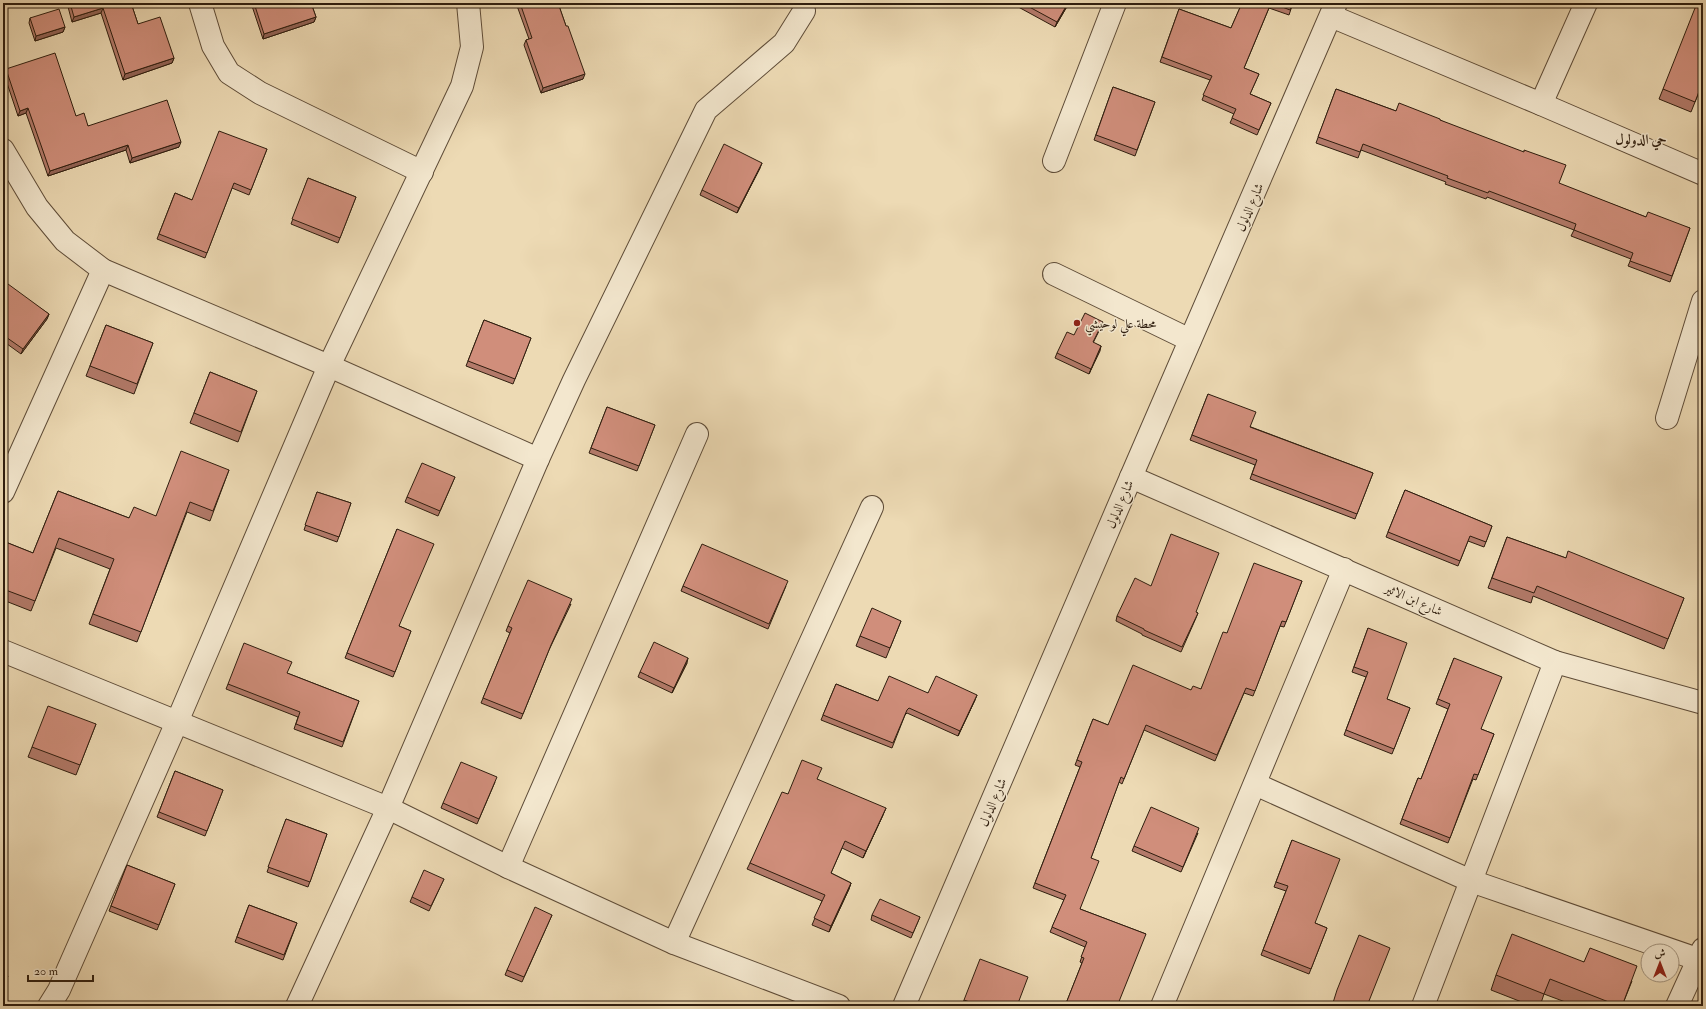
<svg xmlns="http://www.w3.org/2000/svg" width="1706" height="1009" viewBox="0 0 1706 1009" font-family="'IM FELL Double Pica',Amiri,serif">
  <rect width="100%" height="100%" fill="#eddab4"/>
  <filter id="stains"><feTurbulence type="fractalNoise" baseFrequency=".005" numOctaves="4"/><feColorMatrix values="0 0 0 0 .2 0 0 0 0 .09 0 0 0 0 .02 0 0 0 .5 -.17"/></filter>
  <radialGradient id="worn" r=".72"><stop offset=".6" stop-color="#630" stop-opacity="0"/><stop offset="1" stop-color="#630" stop-opacity=".3"/></radialGradient>
  <g fill="none" stroke-linecap="round" stroke-linejoin="round">
    <defs>
      <g id="minor">
        <path d="M200,3l13,43 16,27 31,20 162,79"/>
        <path d="M1331,16l210,88 162,70"/>
        <path d="M1541,104l45,-101"/>
        <path d="M3,150l34,57 28,34 38,29 226,96 209,93"/>
        <path d="M1054,161l61,-158"/>
        <path d="M1054,274l136,66"/>
        <path d="M1667,418l36,-117"/>
        <path d="M1131,477l424,185 148,41"/>
        <path d="M3,492l100,-222"/>
        <path d="M3,651l385,157 120,59 166,76 165,63"/>
        <path d="M1255,784l216,97 232,80"/>
        <path d="M508,867l189,-433"/>
        <path d="M674,943l198,-436"/>
        <path d="M49,1006l10,-16 118,-268 152,-356 133,-280 10,-39 -4,-44"/>
        <path d="M297,1006l91,-198 150,-349 36,-79 132,-270 78,-67 20,-32"/>
        <path d="M904,1006l227,-529 205,-474"/>
        <path d="M1162,1006l182,-437"/>
        <path d="M1423,1006l132,-344"/>
        <path d="M1677,1006l26,-57"/>
      </g>
    </defs>
    <!-- minor casing -->
    <use href="#minor" stroke="#5e4c38" stroke-width="24"/>
    <!-- minor -->
    <use href="#minor" stroke="#f3e7ce" stroke-width="22"/>
  </g>
  <!-- wall -->
  <g fill="#b37a6a" stroke="#2e1d0e">
    <path d="M67,3h64l7,21 36,34 -2,5 -49,17 -22,-67 -29,9z"/>
    <path d="M251,3h60l5,14 -2,5 -51,17z"/>
    <path d="M516,3h42l8,23 17,53 -42,14 -17,-48 2,-5 3,-1z"/>
    <path d="M990,3h8l-2,4z"/>
    <path d="M1011,3h58l-14,24z"/>
    <path d="M1242,3h51l-4,12 -20,-7 -25,60 15,6 -9,20 21,9 -14,32 -27,-12 4,-9 -32,-14 8,-20 -50,-18 19,-53 52,19z"/>
    <path d="M30,18l35,9 -2,5 -28,9 -6,-18z"/>
    <path d="M6,69l70,47 12,10 91,21 -49,16 -4,-13 -78,26 -22,-63 -8,3 -14,-42z"/>
    <path d="M1703,82l-12,30 -32,-13 4,-10z"/>
    <path d="M1113,87l42,15 -20,54 -41,-16z"/>
    <path d="M1336,89l60,22 44,9 119,64 87,33 44,11 -20,54 -42,-16 3,-7 -60,-23 3,-6 -87,-33 -1,2 -41,-15 1,-2 -85,-32 -3,8 -42,-15z"/>
    <path d="M267,149l-18,46 -17,-7 -27,70 -48,-19 18,-46 17,7z"/>
    <path d="M760,168l-23,45 -37,-18 2,-5z"/>
    <path d="M308,178l48,19 -18,46 -47,-19z"/>
    <path d="M3,283l46,31 -2,5 -26,35 -18,-13z"/>
    <path d="M484,320l47,18 -18,46 -47,-18z"/>
    <path d="M106,325l47,18 -19,51 -48,-18z"/>
    <path d="M1101,327l-8,16 8,3 -12,28 -34,-16 2,-5 17,-18z"/>
    <path d="M210,372l47,19 -19,51 -48,-19z"/>
    <path d="M1208,394l43,33 122,46 -18,46 -105,-40 5,-14 -65,-25z"/>
    <path d="M607,407l48,18 -18,46 -48,-18z"/>
    <path d="M229,470l-19,51 -23,-9 -50,130 -48,-18 21,-55 -54,-21 -25,63 -28,-11v-59l30,12 25,-62 71,27 27,-2z"/>
    <path d="M455,477l-17,39 -33,-14 2,-5z"/>
    <path d="M1405,490l87,36 -8,21 -16,-6 -10,25 -72,-29z"/>
    <path d="M317,492l34,11 -14,39 -33,-12z"/>
    <path d="M397,529l2,97 12,5 -18,46 -48,-19z"/>
    <path d="M1507,537l59,21 118,40 -20,51 -131,-53 -2,7 -43,-15z"/>
    <path d="M1302,581l-18,46 -4,-1 -27,70 -9,-3 -29,68 -71,-31 -22,54 -3,-2 -28,76 -11,51 66,25 -81,72 17,-43 -2,-1 5,-15 -35,-15 14,-32 -31,-12 47,-121 -5,-2 18,-46 15,6 83,-35 10,-1 26,-56z"/>
    <path d="M683,586h103l-18,43 -87,-38z"/>
    <path d="M571,604l-22,46 -28,69 -40,-16 29,-70 -4,-2 2,-5z"/>
    <path d="M1196,612l2,1 -2,5 -15,34 -39,-17v-1l-26,-13 1,-5z"/>
    <path d="M901,621l-15,37 -30,-12 4,-10z"/>
    <path d="M1368,628l19,71 23,9 -18,46 -48,-19 22,-58 -14,-5z"/>
    <path d="M1454,658l27,71 13,5 -18,46 -3,-1 -25,64 -48,-19 18,-46 3,1 27,-70 -12,-5z"/>
    <path d="M687,663l-15,30 -34,-16 2,-5z"/>
    <path d="M287,673l72,28 -17,46 -48,-18 4,-12 -72,-28 2,-5z"/>
    <path d="M836,684l42,17 50,-8 47,7 -17,36 -51,-23 -2,2 -13,33 -71,-28z"/>
    <path d="M96,724l-20,51 -48,-18 4,-10z"/>
    <path d="M175,771l48,19 -18,46 -48,-19z"/>
    <path d="M817,779l66,36 -20,43 -21,-10 -11,25 20,10 -2,6 -20,43 -17,-7 10,-24 -75,-32 3,-6 38,-69z"/>
    <path d="M495,782l-18,42 -36,-16 2,-5z"/>
    <path d="M286,819l41,15 -19,53 -41,-15z"/>
    <path d="M1198,833l-17,39 -49,-21 2,-5z"/>
    <path d="M1292,840l23,83 12,5 -18,46 -48,-19 25,-64 -12,-4z"/>
    <path d="M127,865l48,19 -18,46 -48,-19z"/>
    <path d="M444,879l-15,32 -19,-9 2,-5z"/>
    <path d="M249,905l48,18 -14,37 -48,-18z"/>
    <path d="M552,915l-30,67 -17,-7 2,-5z"/>
    <path d="M872,915l48,2 -9,21 -40,-18z"/>
    <path d="M1584,962l48,19 -10,25h-46l-32,-12 -4,12h-8l-41,-16 5,-15z"/>
    <path d="M964,1000l53,6h-51l-4,-1z"/>
  </g>
  <!-- shaded-wall -->
  <g fill="#926356" stroke="#2e1d0e">
    <path d="M1068,3h1l-14,24 2,-5z"/>
    <path d="M103,8l-2,5 -29,9 2,-5z"/>
    <path d="M316,17l-2,5 -51,17 1,-5z"/>
    <path d="M65,27l-2,5 -28,9 1,-5z"/>
    <path d="M174,58l-2,5 -49,17 2,-6z"/>
    <path d="M585,74l-2,5 -42,14 2,-5z"/>
    <path d="M28,108l-2,5 -8,3 2,-5z"/>
    <path d="M181,142l-2,5 -49,16 2,-5z"/>
    <path d="M128,145l-2,5 -78,26 2,-5z"/>
    <path d="M762,163l-2,5 -23,45 2,-5z"/>
    <path d="M49,314l-2,5 -26,35 2,-5z"/>
    <path d="M1101,346l-1,5 -11,23 2,-5z"/>
    <path d="M688,658l-1,5 -15,30 2,-5z"/>
    <path d="M977,695l-2,5 -17,36 2,-5z"/>
    <path d="M886,808l-3,7 -20,43 3,-7z"/>
    <path d="M851,883l-2,6 -20,43 2,-6z"/>
  </g>
  <!-- building -->
  <g fill="#d08e7b" stroke="#2e1d0e">
    <path d="M70,3h61l7,21 22,-7 14,41 -49,16 -22,-66 -29,9z"/>
    <path d="M254,3h57l5,14 -52,17z"/>
    <path d="M520,3h38l8,23h2l17,48 -42,14 -17,-48 6,-2z"/>
    <path d="M1022,3h46l-11,19z"/>
    <path d="M1242,3h29l-27,65 15,6 -9,20 21,9 -12,27 -27,-12 4,-9 -33,-14 9,-19 -50,-19 17,-48 52,19z"/>
    <path d="M1272,3h21l-3,7z"/>
    <path d="M1697,3h6v78l-8,21 -32,-13z"/>
    <path d="M59,9l6,18 -29,9 -6,-18z"/>
    <path d="M55,53l21,63 8,-3 4,13 79,-26 14,42 -49,16 -4,-13 -78,26 -22,-63 -8,3 -14,-42z"/>
    <path d="M1113,87l42,15 -18,48 -41,-15z"/>
    <path d="M1336,89l60,22 3,-8 41,16v1l84,32v-2l42,15 -7,18 87,34 2,-5 42,16 -18,48 -42,-15 3,-8 -59,-23 2,-6 -87,-33 -1,2 -41,-15 1,-2 -85,-32 -3,8 -42,-15z"/>
    <path d="M219,131l48,18 -16,41 -17,-7 -27,70 -48,-19 16,-41 17,7z"/>
    <path d="M724,144l38,19 -23,45 -37,-18z"/>
    <path d="M308,178l48,19 -16,41 -48,-19z"/>
    <path d="M3,283l4,2 1,-1 41,30 -26,35 -20,-14z"/>
    <path d="M1085,313l18,9 -10,20 8,4 -10,23 -34,-16 10,-21 7,3z"/>
    <path d="M484,320l47,18 -16,41 -47,-18z"/>
    <path d="M106,325l47,18 -16,41 -47,-18z"/>
    <path d="M210,372l47,19 -16,41 -47,-19z"/>
    <path d="M1208,394l48,18 -6,15 123,46 -16,41 -105,-40 5,-14 -65,-25z"/>
    <path d="M607,407l48,18 -16,41 -48,-18z"/>
    <path d="M181,451l48,19 -16,41 -23,-9 -49,130 -48,-18 21,-55 -55,-21 -24,63 -32,-12v-48l30,12 25,-62 71,27 5,-11 22,9z"/>
    <path d="M422,463l33,14 -15,34 -33,-14z"/>
    <path d="M1405,490l87,36 -6,16 -16,-6 -10,25 -72,-29z"/>
    <path d="M317,492l34,11 -12,34 -34,-12z"/>
    <path d="M397,529l37,15 -35,82 12,5 -16,41 -48,-19z"/>
    <path d="M1171,534l48,19 -23,59 2,1 -16,34 -38,-17v-1l-27,-13 18,-38 16,8z"/>
    <path d="M1507,537l59,21 2,-7 116,47 -16,41 -131,-53 -3,7 -42,-15z"/>
    <path d="M702,544l86,37 -19,43 -86,-38z"/>
    <path d="M1254,563l48,18 -16,41 -4,-1 -27,70 -9,-3 -29,67 -71,-30 -22,54 -3,-2 -30,81 8,3 -19,48 66,25 -28,70 3,1 -1,1h-55l19,-48 -3,-1 6,-15 -35,-15 14,-32 -31,-12 47,-121 -5,-2 16,-41 15,6 25,-60 58,25 2,-4 8,3 22,-57 4,1z"/>
    <path d="M528,580l44,19 -21,46 -28,69 -40,-16 29,-70 -4,-2z"/>
    <path d="M872,608l29,13 -11,27 -30,-12z"/>
    <path d="M1368,628l39,15 -20,56 23,9 -16,41 -48,-19 22,-58 -14,-5z"/>
    <path d="M654,642l34,16 -14,30 -34,-16z"/>
    <path d="M244,643l48,19 -5,11 72,28 -16,41 -47,-18 4,-12 -72,-28z"/>
    <path d="M1454,658l48,19 -21,52 13,5 -16,41 -4,-1 -24,64 -48,-19 16,-41 3,1 29,-75 -12,-5z"/>
    <path d="M889,676l39,17 8,-17 41,19 -17,36 -51,-23 -2,2 -14,33 -70,-28 13,-31 42,17z"/>
    <path d="M48,706l48,18 -16,41 -48,-18z"/>
    <path d="M802,760l20,8 -5,11 69,29 -20,43 -21,-10 -14,32 20,10 -20,43 -17,-8 11,-23 -75,-32 32,-71 6,2z"/>
    <path d="M461,762l36,15 -18,42 -36,-16z"/>
    <path d="M175,771l48,19 -16,41 -48,-19z"/>
    <path d="M1151,807l48,21 -16,39 -49,-21z"/>
    <path d="M286,819l41,15 -17,48 -42,-15z"/>
    <path d="M1292,840l48,19 -25,64 12,5 -16,41 -48,-19 25,-64 -12,-4z"/>
    <path d="M127,865l48,19 -16,41 -48,-19z"/>
    <path d="M424,870l20,9 -13,27 -19,-9z"/>
    <path d="M880,899l40,18 -7,16 -41,-18z"/>
    <path d="M249,905l48,18 -13,32 -47,-18z"/>
    <path d="M535,907l17,8 -28,62 -17,-7z"/>
    <path d="M1512,934l72,28 6,-14 47,18 -15,40h-3l-69,-27 -6,15 -48,-19z"/>
    <path d="M1359,935l31,13 -23,58h-35l5,-16z"/>
    <path d="M980,959l48,18 -11,29h-36l-17,-6z"/>
    <path d="M3,973l5,3 -5,12z"/>
  </g>
  <!-- markers -->
  <circle fill="#8f2418" stroke="#f3e7ce" stroke-width="1.5" cx="1077" cy="323" r="4"/>
  <g text-anchor="middle" stroke-width="3" stroke-linejoin="round" paint-order="stroke">
    <!-- street labels -->
    <g font-size="13" fill="#2e1d0e" stroke="#f3e7ce">
      <text transform="translate(1249 207) rotate(-67)" y="5">شارع الدلول</text>
      <text transform="translate(1119 504) rotate(-67)" y="5">شارع الدلول</text>
      <text transform="translate(1414 599) rotate(24)" y="5">شارع ابن الاثير</text>
      <text transform="translate(992 802) rotate(-67)" y="5">شارع الدلول</text>
    </g>
    <!-- poi labels -->
    <g font-size="13" fill="#2e1d0e" stroke="#f3e7ce" text-anchor="start">
      <text x="1085" y="328">محطة علي لوحيشي</text>
    </g>
    <!-- neighbourhood labels -->
    <g font-size="14" font-weight="bold" fill="#2e1d0e" stroke="#f3e7ce">
      <text x="1641" y="144">حي الدولول</text>
    </g>
  </g>
  <!-- margin -->
  <rect width="1706" height="1009" fill="none" stroke="#eddab4" stroke-width="16"/>
  <rect x="4" y="4" width="1698" height="1001" fill="none" stroke="#2e1d0e" stroke-width="2"/>
  <rect x="8" y="8" width="1690" height="993" fill="none" stroke="#2e1d0e"/>
  <!-- north arrow -->
  <g transform="translate(1660 963)"><circle r="19" fill="#f3e7ce" stroke="#a49681"/>
  <path d="M0-3L7 15L0 10L-7 15Z" fill="#8f2418"/>
  <text y="-6" font-size="11" font-weight="bold" text-anchor="middle" fill="#2e1d0e">ش</text>
  </g>
  <!-- scale -->
  <path d="M28 975v6h65v-6" fill="none" stroke="#2e1d0e" stroke-width="2"/>
  <text x="34" y="975" font-size="12" fill="#2e1d0e" stroke="#f3e7ce" stroke-width="3" paint-order="stroke">20 m</text>
  <rect width="100%" height="100%" filter="url(#stains)"/>
  <rect width="100%" height="100%" fill="url(#worn)"/>
</svg>
